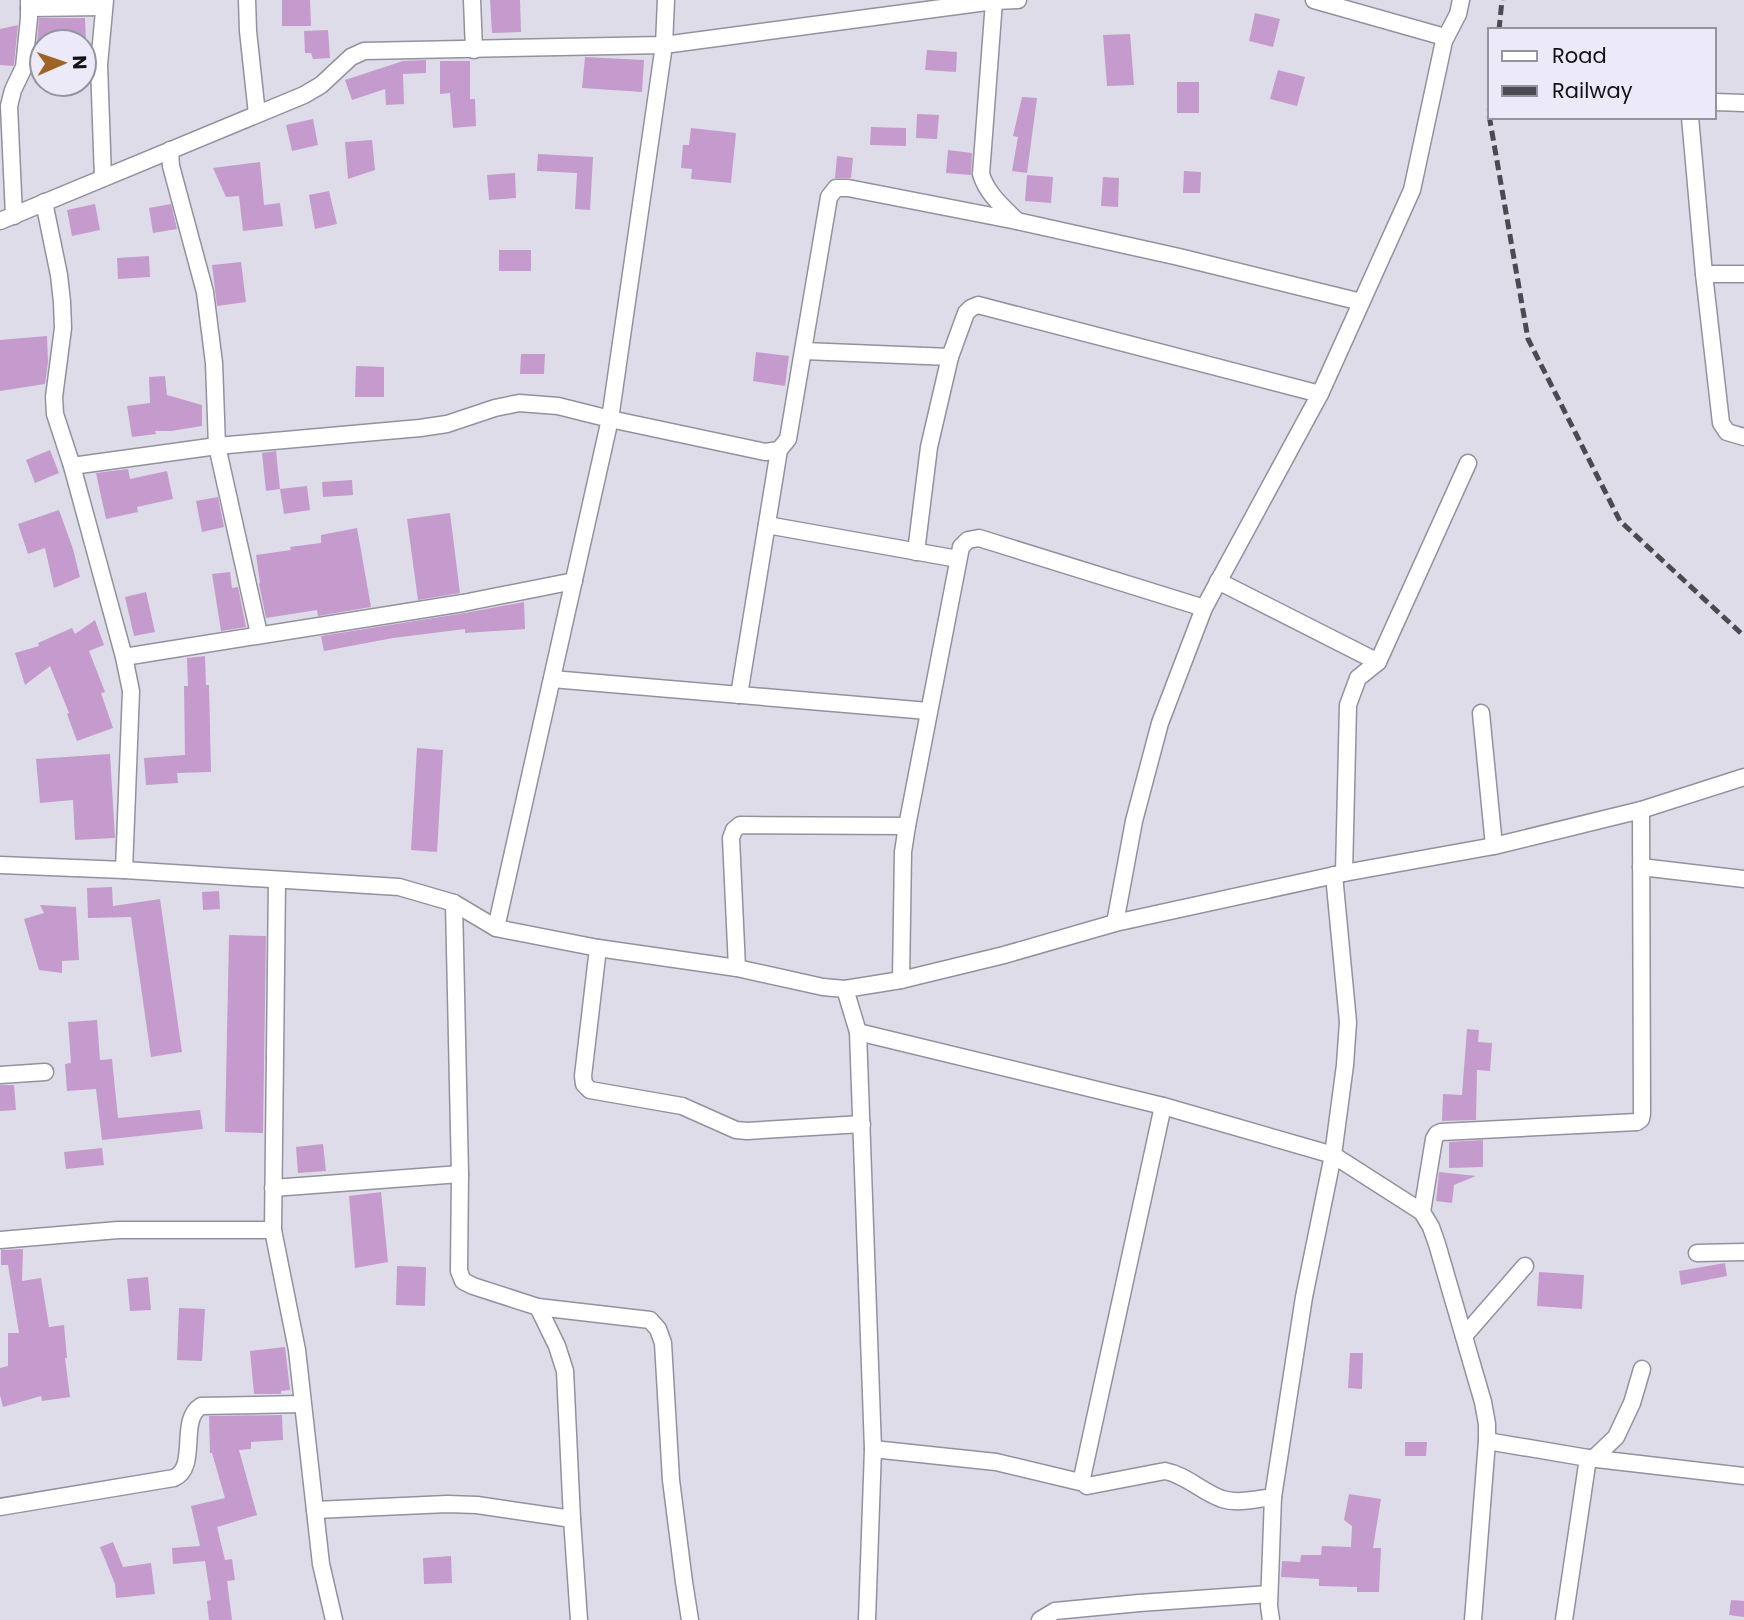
<svg xmlns="http://www.w3.org/2000/svg" width="1744" height="1620" viewBox="0 0 1744 1620" font-family="Poppins,sans-serif">
  <rect width="100%" height="100%" fill="#dfdcea"/>
  <!-- building -->
  <g fill="#c49bcc">
    <path d="M282,0h28l1,26h-29z"/>
    <path d="M490,0h30l1,32 -29,1z"/>
    <path d="M1255,13l25,6 -7,28 -24,-6z"/>
    <path d="M39,18h46l1,24h-44v15h-6z"/>
    <path d="M18,25l-4,39 -1,2 -13,-1v-36z"/>
    <path d="M328,30l2,28 -17,1 -2,-6h-6l-1,-22z"/>
    <path d="M1130,34l4,51 -27,1 -4,-51z"/>
    <path d="M927,50l30,2 -1,20 -31,-2z"/>
    <path d="M585,57l59,3 -2,32 -60,-4z"/>
    <path d="M426,60v13l-23,1 1,30 -18,1 -1,-16 -33,11 -7,-20 58,-19z"/>
    <path d="M440,61h30v38h5l1,27 -23,2 -3,-35 -10,1z"/>
    <path d="M1278,70l27,7 -8,29 -27,-7z"/>
    <rect x="1177" y="82" width="22" height="31"/>
    <path d="M1022,97l15,1 -10,75 -15,-2 6,-34 -5,-1z"/>
    <path d="M917,114l22,1 -2,24 -21,-1z"/>
    <path d="M313,119l5,26 -26,6 -6,-26z"/>
    <path d="M871,127l35,1v18l-36,-1z"/>
    <path d="M691,128l45,5 -5,50 -40,-4 1,-10 -11,-1 2,-23h6z"/>
    <path d="M372,140l3,30 -27,9 -3,-37z"/>
    <path d="M948,150l24,3 -1,22 -25,-2z"/>
    <path d="M538,154l55,3 -3,53 -15,-1 2,-36 -40,-2z"/>
    <path d="M837,156l16,2 -2,20h-16z"/>
    <path d="M260,162l4,43 16,-2 3,23 -40,5 -4,-35 -13,1 -13,-29z"/>
    <path d="M1184,171l17,1 -1,21h-17z"/>
    <path d="M515,173l1,25 -27,2 -2,-25z"/>
    <path d="M1027,175l26,2 -2,26 -26,-2z"/>
    <path d="M1103,177l16,1 -1,29 -17,-1z"/>
    <path d="M329,191l8,33 -22,5 -6,-34z"/>
    <path d="M95,204l5,26 -28,6 -5,-26z"/>
    <path d="M171,204l6,25 -24,4 -4,-25z"/>
    <rect x="499" y="250" width="32" height="21"/>
    <path d="M149,256l1,21 -32,2 -1,-21z"/>
    <path d="M241,262l5,40 -29,4 -5,-41z"/>
    <path d="M47,336l1,26 -3,22 -45,7v-51z"/>
    <path d="M756,352l33,4 -4,30 -32,-5z"/>
    <path d="M521,354h24l-1,20h-24z"/>
    <path d="M356,366l28,1v30h-29z"/>
    <path d="M165,376l2,19 35,10v21l-31,5h-16l1,3 -24,3 -5,-31 23,-3 -1,-26z"/>
    <path d="M50,450l9,23 -24,10 -9,-23z"/>
    <path d="M276,451l4,38 -14,2 -4,-38z"/>
    <path d="M128,469l2,10 37,-8 6,28 -36,8 1,5 -32,7 -10,-46z"/>
    <path d="M352,480l1,15 -30,2 -1,-15z"/>
    <path d="M307,486l3,24 -26,4 -4,-25z"/>
    <path d="M218,497l6,30 -22,5 -6,-31z"/>
    <path d="M59,510l14,39 7,28 -26,11 -9,-40 -17,6 -10,-30z"/>
    <path d="M450,513l10,80 -42,7 -11,-81z"/>
    <path d="M357,528l14,79 -53,9 -1,-6 -51,8 -7,-34 1,-1 -4,-28 35,-5 -1,-3 31,-4v-8z"/>
    <path d="M230,572l2,16 6,-1 8,40 -25,4 -9,-57z"/>
    <path d="M146,592l9,40 -21,4 -9,-39z"/>
    <path d="M524,602l1,27 -60,4v-4l-72,9 -69,13 -3,-15 144,-23z"/>
    <path d="M95,620l9,25 -15,6 16,41 -4,1 12,35 -36,13 -10,-27 2,-1 -19,-47 -25,19 -10,-32 24,-7 -1,-3 34,-15 3,6z"/>
    <path d="M205,656l1,29h3l2,87 -34,1 1,10 -32,2 -2,-27 41,-3 -1,-69h4l-1,-28z"/>
    <path d="M417,748l26,2 -6,102 -26,-2z"/>
    <path d="M110,754l5,84 -40,2 -2,-40 -33,3 -4,-44z"/>
    <path d="M112,887l1,19 47,-7 22,153 -31,5 -20,-140 -43,1 -1,-30z"/>
    <path d="M219,891l1,18 -17,1 -1,-18z"/>
    <path d="M40,905l36,2 3,53 -17,1v12l-23,-3 -15,-51 20,-6z"/>
    <path d="M229,935l37,1 -3,197 -38,-1z"/>
    <path d="M97,1020l3,40 12,-1 6,59 82,-8 3,19 -101,11 -6,-51 -29,2 -2,-27 6,-1 -3,-41z"/>
    <path d="M1467,1029l12,1 -1,12 14,1 -2,28 -13,-1 -1,50 -34,1 1,-27 19,1z"/>
    <path d="M0,1085h14l2,25 -16,1z"/>
    <path d="M1483,1140v27l-34,1v-26z"/>
    <path d="M323,1144l3,27 -28,2 -2,-26z"/>
    <path d="M102,1148l2,17 -38,4 -2,-17z"/>
    <path d="M1439,1172l37,4 -22,9 -2,18 -16,-2z"/>
    <path d="M381,1192l7,70 -33,6 -6,-72z"/>
    <path d="M23,1249l-1,32 19,-3 8,49 15,-2 3,33h-2l5,39 -28,4 -1,-5 -38,11 -3,-12v-27l8,-2v-33h11l-11,-68h-7v-15z"/>
    <path d="M1725,1263l2,13 -46,9 -2,-14z"/>
    <path d="M397,1266l29,1 -1,39 -29,-1z"/>
    <path d="M1539,1272l45,3 -2,34 -45,-3z"/>
    <path d="M148,1277l3,33 -21,1 -3,-32z"/>
    <path d="M179,1308l26,1 -3,52 -25,-1z"/>
    <path d="M285,1347l5,43 -9,1v3h-27l-4,-43z"/>
    <path d="M1350,1353h13l-1,36 -14,-1z"/>
    <path d="M282,1415l1,25 -32,2v7l-12,1 18,65 -40,12 8,33 7,-1 3,21 -8,1 5,39h-23l-2,-19 4,-1 -6,-39 -32,3 -1,-16 28,-2 -9,-40 34,-8 -13,-45h-2l-1,-37z"/>
    <path d="M1405,1442h22l-1,14h-21z"/>
    <path d="M1349,1494l32,5 -8,49h8l-2,44h-22v-5l-38,-1v-7l-38,-2 1,-16 18,1 1,-7h20l1,-9 29,1 1,-21 -8,-6z"/>
    <path d="M113,1542l10,25 28,-4 4,31 -39,4 -1,-14 -15,-37z"/>
    <path d="M451,1556l1,27 -28,1 -1,-26z"/>
    <path d="M1731,1600l13,1v16l-15,-2z"/>
  </g>
  <g fill="none" stroke-linecap="round" stroke-linejoin="round">
    <defs>
      <g id="street">
        <path d="M247,0l1,31 9,83"/>
        <path d="M472,0l2,50"/>
        <path d="M1314,0l127,36 3,5"/>
        <path d="M994,1l-13,173c6,20 22,33 36,47"/>
        <path d="M29,8l75,-1"/>
        <path d="M1714,102l30,1"/>
        <path d="M1690,117l14,157 17,149 6,9 17,5"/>
        <path d="M170,150l1,16 34,126 9,71 3,83 42,188"/>
        <path d="M103,178l-4,-113 6,-65"/>
        <path d="M44,202l15,73 3,27 1,26 -9,69 1,17 17,52 52,191 7,34 -7,179"/>
        <path d="M14,216l-5,-110 4,-16 11,-23 5,-49v-18"/>
        <path d="M0,221l304,-126 17,-10 30,-28 13,-6 300,-6 330,-44 24,-1"/>
        <path d="M1704,274h40"/>
        <path d="M804,351l146,6"/>
        <path d="M72,466l145,-20 203,-18 27,-4 48,-16 24,-5 39,3 52,13 155,33 14,-2"/>
        <path d="M767,525l191,34"/>
        <path d="M916,552l13,-105 21,-90 16,-44 5,-5 7,-3 342,89"/>
        <path d="M1218,581l160,81 90,-199"/>
        <path d="M124,657l339,-54 111,-22"/>
        <path d="M552,679l376,32"/>
        <path d="M739,695l40,-245 9,-11 41,-242 7,-9h12l169,33 162,36 182,45"/>
        <path d="M1481,713l13,133"/>
        <path d="M0,865l124,5 275,17 55,16 42,25 102,20 139,20 86,19 22,2 56,-9 103,-25 111,-32 229,-50 150,-27 147,-36 103,-33"/>
        <path d="M1641,867l103,12"/>
        <path d="M1344,873l4,-168 10,-27 20,-16"/>
        <path d="M277,880l-4,350 24,120 24,214 13,56"/>
        <path d="M454,903l6,271 -1,97 4,10 10,5 65,21 112,13 8,9 5,14 8,137 13,102 6,38"/>
        <path d="M1115,923l19,-102 26,-98 44,-115 116,-214 92,-204 32,-149 14,-27 3,-14"/>
        <path d="M496,928l114,-509 54,-374 2,-45"/>
        <path d="M598,948l-15,128 1,8 6,6 92,16 54,24 11,1 115,-7"/>
        <path d="M737,968l-6,-130 3,-8 6,-5 167,1"/>
        <path d="M901,980l2,-128 4,-26 54,-279 7,-7 11,-2 225,70"/>
        <path d="M845,989l13,43 15,417 -6,171"/>
        <path d="M858,1032l305,74 170,49 89,57 9,15 6,17 46,158 4,22v17l-14,179"/>
        <path d="M0,1075l45,-3"/>
        <path d="M273,1188l187,-14"/>
        <path d="M1422,1212l12,-73 3,-5 4,-2 196,-10 4,-3 1,-5 -1,-304"/>
        <path d="M0,1240l118,-10h155"/>
        <path d="M1697,1253l47,-1"/>
        <path d="M538,1307l19,39 8,25 7,148 7,101"/>
        <path d="M1464,1336l61,-70"/>
        <path d="M1487,1441l101,17 156,18"/>
        <path d="M873,1449l123,13 88,21 3,3 78,-15c21,4 37,21 57,28 16,5 34,0 51,-2"/>
        <path d="M1593,1459l23,-22 16,-34 10,-34"/>
        <path d="M1084,1483l-2,-5 81,-372"/>
        <path d="M0,1507l174,-29c25,-11 4,-58 27,-72l101,-2"/>
        <path d="M315,1510l132,-6 30,1 95,14"/>
        <path d="M1040,1620l15,-9 84,-8 130,-9"/>
        <path d="M1271,1620l-2,-14 4,-109 31,-200 29,-142 12,-90 3,-43 -14,-147"/>
        <path d="M1564,1620l24,-162"/>
      </g>
    </defs>
    <!-- street casing -->
    <use href="#street" stroke="#93919e" stroke-width="19"/>
    <!-- street -->
    <use href="#street" stroke="#fff" stroke-width="16"/>
    <!-- rail -->
    <g stroke="#4b4a50" stroke-width="5" stroke-dasharray="10 5" stroke-linecap="butt">
      <path d="M1499,30l3,-30"/>
      <path d="M1490,101l-1,14 39,224 92,182 124,115"/>
    </g>
  </g>
  <!-- legend -->
  <rect x="1488" y="28" width="228" height="91" fill="#eceaf8" stroke="#95949e" stroke-width="2"/>
  <rect x="1502" y="51" width="35" height="10" fill="#ffffff" stroke="#95949e" stroke-width="2"/>
  <text x="1552" y="63" font-size="21" fill="#131216">Road</text>
  <rect x="1502" y="86" width="35" height="10" fill="#4b4a50" stroke="#95949e" stroke-width="2"/>
  <text x="1552" y="98" font-size="21" fill="#131216">Railway</text>
  <!-- north arrow -->
  <g transform="translate(63 63) rotate(88)"><circle r="33" fill="#eceaf8" stroke="#95949e" stroke-width="2"/>
  <path d="M0-5L12 26L0 18L-12 26Z" fill="#9f6425"/>
  <text y="-10" font-size="19" font-weight="bold" text-anchor="middle" fill="#131216">N</text>
  </g>
</svg>
